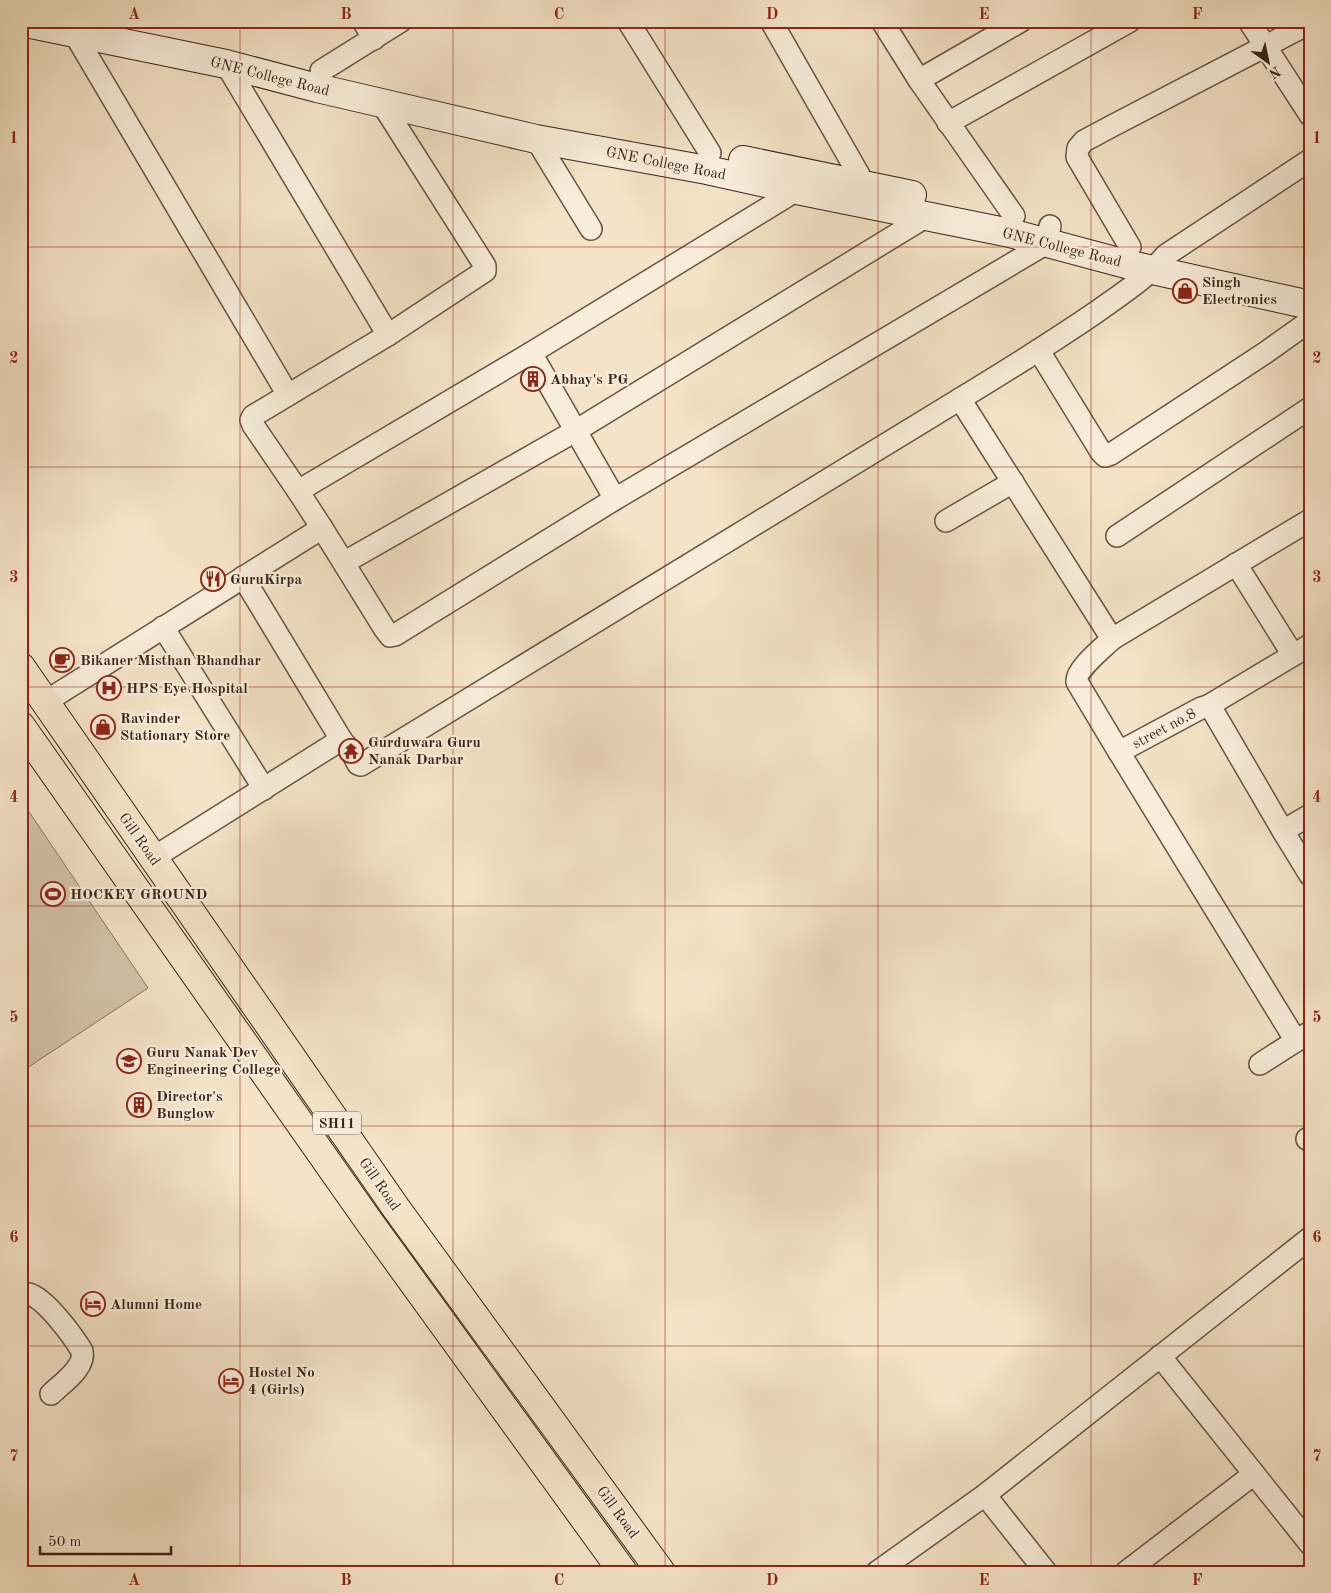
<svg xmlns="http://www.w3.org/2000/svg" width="1331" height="1593" viewBox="0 0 1331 1593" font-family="'Old Standard TT',serif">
  <rect width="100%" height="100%" fill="#f4e3c6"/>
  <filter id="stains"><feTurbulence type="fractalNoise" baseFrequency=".004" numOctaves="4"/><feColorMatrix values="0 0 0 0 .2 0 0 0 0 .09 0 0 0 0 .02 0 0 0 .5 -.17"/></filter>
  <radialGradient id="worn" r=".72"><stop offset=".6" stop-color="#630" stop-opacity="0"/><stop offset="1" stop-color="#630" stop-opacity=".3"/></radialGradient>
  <!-- pitch -->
  <path fill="#d4c3a9" stroke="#877461" d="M21,800l127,188 -127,84z"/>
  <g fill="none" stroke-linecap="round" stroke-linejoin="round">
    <defs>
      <g id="street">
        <path d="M363,21l11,18"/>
        <path d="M628,21l82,132"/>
        <path d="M771,21l88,154 4,9v12"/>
        <path d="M882,21l37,59 95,136"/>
        <path d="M1249,21l61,94"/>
        <path d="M74,33l214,362"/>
        <path d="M226,64l162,271"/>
        <path d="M321,71l80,-50"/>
        <path d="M919,80l102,-59"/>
        <path d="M948,123l182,-102"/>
        <path d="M536,139l55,90"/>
        <path d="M1130,247l-53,-90 1,-9 6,-7 28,-15 198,-103"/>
        <path d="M1039,351l62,101 4,4 6,-2 154,-101 45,-32"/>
        <path d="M531,353l84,146"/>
        <path d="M960,399c46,-28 91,-56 135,-86 25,-18 51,-34 71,-58l144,-95"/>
        <path d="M298,491l-45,-66 -2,-5 2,-4 135,-81 97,-64v-5l-104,-164"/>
        <path d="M946,521l67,-39"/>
        <path d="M322,528l-24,-37 233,-138 266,-163"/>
        <path d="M1117,536l193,-128"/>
        <path d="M345,562l232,-132 350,-214"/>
        <path d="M1236,564l57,91"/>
        <path d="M243,577l99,164"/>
        <path d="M163,627l101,162"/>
        <path d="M1112,639l198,-119"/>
        <path d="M45,702l277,-174 62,100 6,8 5,-1 220,-136 432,-256 3,-17"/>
        <path d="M1208,706l102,-61"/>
        <path d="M1119,752l177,289"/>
        <path d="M1283,831l27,44"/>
        <path d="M153,858l183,-115 6,-2 9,10 7,13 3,1 599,-366 152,240c-8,8 -37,31 -35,43l42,70 82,-44 7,-2 5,5 70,120 27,-16"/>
        <path d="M1260,1064l50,-32"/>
        <path d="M1307,1139l3,-2"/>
        <path d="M21,1294c1,0 7,0 8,0 17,5 44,42 53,57 4,17 -21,33 -31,43"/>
        <path d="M1160,1356l150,188"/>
        <path d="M985,1495l61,77"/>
        <path d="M877,1572l108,-77 325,-257"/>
        <path d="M1126,1572l128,-98"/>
      </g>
      <g id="secondary">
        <path d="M21,22l205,42 91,24 219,51 171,31 90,20 213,43 116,31 184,41"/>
        <path d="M743,160l169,35"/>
      </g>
      <g id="primary">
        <path d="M21,667l375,541 265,364"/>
        <path d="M21,726l349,497 253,349"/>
      </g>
    </defs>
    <!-- street casing -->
    <use href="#street" stroke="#685444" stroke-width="24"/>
    <!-- secondary casing -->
    <use href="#secondary" stroke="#3a2419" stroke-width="30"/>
    <!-- primary casing -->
    <use href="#primary" stroke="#3a2419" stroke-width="30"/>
    <!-- street -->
    <use href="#street" stroke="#f8edda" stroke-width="21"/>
    <!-- secondary -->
    <use href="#secondary" stroke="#f8edda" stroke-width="28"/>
    <!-- primary -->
    <use href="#primary" stroke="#f4e3c6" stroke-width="28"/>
  </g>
  <!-- grid -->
  <path fill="none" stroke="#8f2418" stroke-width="1" stroke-opacity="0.55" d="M240,21v1551M453,21v1551M665,21v1551M878,21v1551M1091,21v1551M21,247h1289M21,467h1289M21,687h1289M21,906h1289M21,1126h1289M21,1346h1289"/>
  <!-- icons -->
  <defs>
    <symbol id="shop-ring" viewBox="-11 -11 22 22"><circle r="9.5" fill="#f8edda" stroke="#8f2418" stroke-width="1.5"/><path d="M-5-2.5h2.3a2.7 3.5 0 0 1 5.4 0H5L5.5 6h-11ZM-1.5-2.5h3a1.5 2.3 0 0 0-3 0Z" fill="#8f2418"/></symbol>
    <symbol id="building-ring" viewBox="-11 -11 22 22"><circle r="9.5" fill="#f8edda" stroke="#8f2418" stroke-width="1.5"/><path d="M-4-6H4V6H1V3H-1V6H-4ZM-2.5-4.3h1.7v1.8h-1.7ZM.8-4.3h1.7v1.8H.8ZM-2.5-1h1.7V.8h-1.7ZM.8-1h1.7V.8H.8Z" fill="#8f2418"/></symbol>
    <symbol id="restaurant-ring" viewBox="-11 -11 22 22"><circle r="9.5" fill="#f8edda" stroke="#8f2418" stroke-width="1.5"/><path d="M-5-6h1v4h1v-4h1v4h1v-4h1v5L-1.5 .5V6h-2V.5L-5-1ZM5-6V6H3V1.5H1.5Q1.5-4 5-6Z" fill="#8f2418"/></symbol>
    <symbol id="cafe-ring" viewBox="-11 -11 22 22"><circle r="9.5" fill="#f8edda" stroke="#8f2418" stroke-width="1.5"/><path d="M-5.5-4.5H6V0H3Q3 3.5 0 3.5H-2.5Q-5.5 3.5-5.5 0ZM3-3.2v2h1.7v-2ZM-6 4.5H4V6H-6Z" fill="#8f2418"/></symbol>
    <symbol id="hospital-ring" viewBox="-11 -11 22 22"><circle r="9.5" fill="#f8edda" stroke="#8f2418" stroke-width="1.5"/><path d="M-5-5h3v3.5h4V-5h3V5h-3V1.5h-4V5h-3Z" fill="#8f2418"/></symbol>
    <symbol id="temple-ring" viewBox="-11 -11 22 22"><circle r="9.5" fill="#f8edda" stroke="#8f2418" stroke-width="1.5"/><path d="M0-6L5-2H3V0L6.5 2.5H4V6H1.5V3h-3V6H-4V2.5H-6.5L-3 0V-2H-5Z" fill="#8f2418"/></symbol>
    <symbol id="stadium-ring" viewBox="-11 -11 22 22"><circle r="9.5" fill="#f8edda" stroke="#8f2418" stroke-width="1.5"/><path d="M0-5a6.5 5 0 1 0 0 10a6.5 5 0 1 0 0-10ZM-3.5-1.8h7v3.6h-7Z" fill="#8f2418"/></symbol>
    <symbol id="university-ring" viewBox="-11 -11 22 22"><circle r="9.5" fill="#f8edda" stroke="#8f2418" stroke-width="1.5"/><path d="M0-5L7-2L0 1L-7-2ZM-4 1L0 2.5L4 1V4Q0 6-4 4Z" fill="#8f2418"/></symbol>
    <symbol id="hotel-ring" viewBox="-11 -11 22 22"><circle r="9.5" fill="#f8edda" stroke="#8f2418" stroke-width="1.5"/><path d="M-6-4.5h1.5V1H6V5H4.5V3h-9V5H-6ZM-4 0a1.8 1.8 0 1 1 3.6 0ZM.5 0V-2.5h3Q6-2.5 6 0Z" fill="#8f2418"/></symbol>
  </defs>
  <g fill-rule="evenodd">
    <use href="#shop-ring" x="1171" y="277" width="28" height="28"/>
    <use href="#building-ring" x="519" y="365" width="28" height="28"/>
    <use href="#restaurant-ring" x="199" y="565" width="28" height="28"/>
    <use href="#cafe-ring" x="48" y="646" width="28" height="28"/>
    <use href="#hospital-ring" x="95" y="674" width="28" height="28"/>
    <use href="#shop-ring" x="89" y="713" width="28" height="28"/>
    <use href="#temple-ring" x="337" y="737" width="28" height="28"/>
    <use href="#stadium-ring" x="39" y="880" width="28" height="28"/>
    <use href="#university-ring" x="115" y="1047" width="28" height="28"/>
    <use href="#building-ring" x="125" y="1091" width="28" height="28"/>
    <use href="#hotel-ring" x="79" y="1290" width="28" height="28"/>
    <use href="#hotel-ring" x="217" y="1367" width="28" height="28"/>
  </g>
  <g text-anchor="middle" stroke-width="4.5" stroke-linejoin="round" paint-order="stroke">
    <!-- shield labels -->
    <rect fill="#f8edda" stroke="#736053" stroke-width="1" x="313" y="1111.5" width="48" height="23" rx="4"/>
    <g font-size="14" font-weight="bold" fill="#3a2419">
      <text x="337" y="1128">SH11</text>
    </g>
    <!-- street labels -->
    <g font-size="15" fill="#3a2419" stroke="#f8edda">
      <text transform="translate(270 76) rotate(14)" y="5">GNE College Road</text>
      <text transform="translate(666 163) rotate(11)" y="5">GNE College Road</text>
      <text transform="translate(1062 247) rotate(14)" y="5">GNE College Road</text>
      <text transform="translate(1164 728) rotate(-28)" y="5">street no.8</text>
      <text transform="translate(140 839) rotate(55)" y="5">Gill Road</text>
      <text transform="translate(380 1184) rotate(55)" y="5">Gill Road</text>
      <text transform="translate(618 1512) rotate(54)" y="5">Gill Road</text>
    </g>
    <!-- poi labels -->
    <g font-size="15" font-weight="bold" fill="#3a2419" stroke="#f8edda" text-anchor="start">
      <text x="1202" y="287">Singh<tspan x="1202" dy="17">Electronics</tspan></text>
      <text x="550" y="384">Abhay's PG</text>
      <text x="230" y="584">GuruKirpa</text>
      <text x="80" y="665">Bikaner Misthan Bhandhar</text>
      <text x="126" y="693">HPS Eye Hospital</text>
      <text x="120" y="723">Ravinder<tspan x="120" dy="17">Stationary Store</tspan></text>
      <text x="368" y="747">Gurduwara Guru<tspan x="368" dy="17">Nanak Darbar</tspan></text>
      <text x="70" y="899">HOCKEY GROUND</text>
      <text x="146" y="1057">Guru Nanak Dev<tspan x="146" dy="17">Engineering College</tspan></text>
      <text x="156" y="1101">Director's<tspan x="156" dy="17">Bunglow</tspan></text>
      <text x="110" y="1309">Alumni Home</text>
      <text x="248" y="1377">Hostel No<tspan x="248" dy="17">4 (Girls)</tspan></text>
    </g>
  </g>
  <!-- margin -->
  <rect width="1331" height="1593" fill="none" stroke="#f4e3c6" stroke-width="55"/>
  <!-- north arrow -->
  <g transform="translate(1268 62) rotate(147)" stroke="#f8edda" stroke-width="4" paint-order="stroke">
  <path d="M0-4L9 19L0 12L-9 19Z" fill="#3a2419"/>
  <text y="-8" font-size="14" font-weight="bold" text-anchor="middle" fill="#3a2419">N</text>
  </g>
  <!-- scale -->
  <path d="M40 1546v8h131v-8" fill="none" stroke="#3a2419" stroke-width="2.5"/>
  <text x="48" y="1546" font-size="15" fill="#3a2419" stroke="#f8edda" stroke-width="4" paint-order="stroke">50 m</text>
  <rect x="28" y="28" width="1276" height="1538" fill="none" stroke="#8f2418" stroke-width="2"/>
  <g font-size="16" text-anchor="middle" font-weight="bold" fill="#8f2418">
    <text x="134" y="19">A</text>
    <text x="346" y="19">B</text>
    <text x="559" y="19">C</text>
    <text x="772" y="19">D</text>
    <text x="984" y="19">E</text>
    <text x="1197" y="19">F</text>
    <text x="14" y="143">1</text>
    <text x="1317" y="143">1</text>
    <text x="14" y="363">2</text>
    <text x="1317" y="363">2</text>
    <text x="14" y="582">3</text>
    <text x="1317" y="582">3</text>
    <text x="14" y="802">4</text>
    <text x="1317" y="802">4</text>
    <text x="14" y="1022">5</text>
    <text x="1317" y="1022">5</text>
    <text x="14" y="1242">6</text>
    <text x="1317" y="1242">6</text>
    <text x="14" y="1461">7</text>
    <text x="1317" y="1461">7</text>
    <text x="134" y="1585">A</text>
    <text x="346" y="1585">B</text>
    <text x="559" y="1585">C</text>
    <text x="772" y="1585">D</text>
    <text x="984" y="1585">E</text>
    <text x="1197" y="1585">F</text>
  </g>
  <rect width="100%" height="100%" filter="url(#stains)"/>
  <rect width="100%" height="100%" fill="url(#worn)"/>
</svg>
